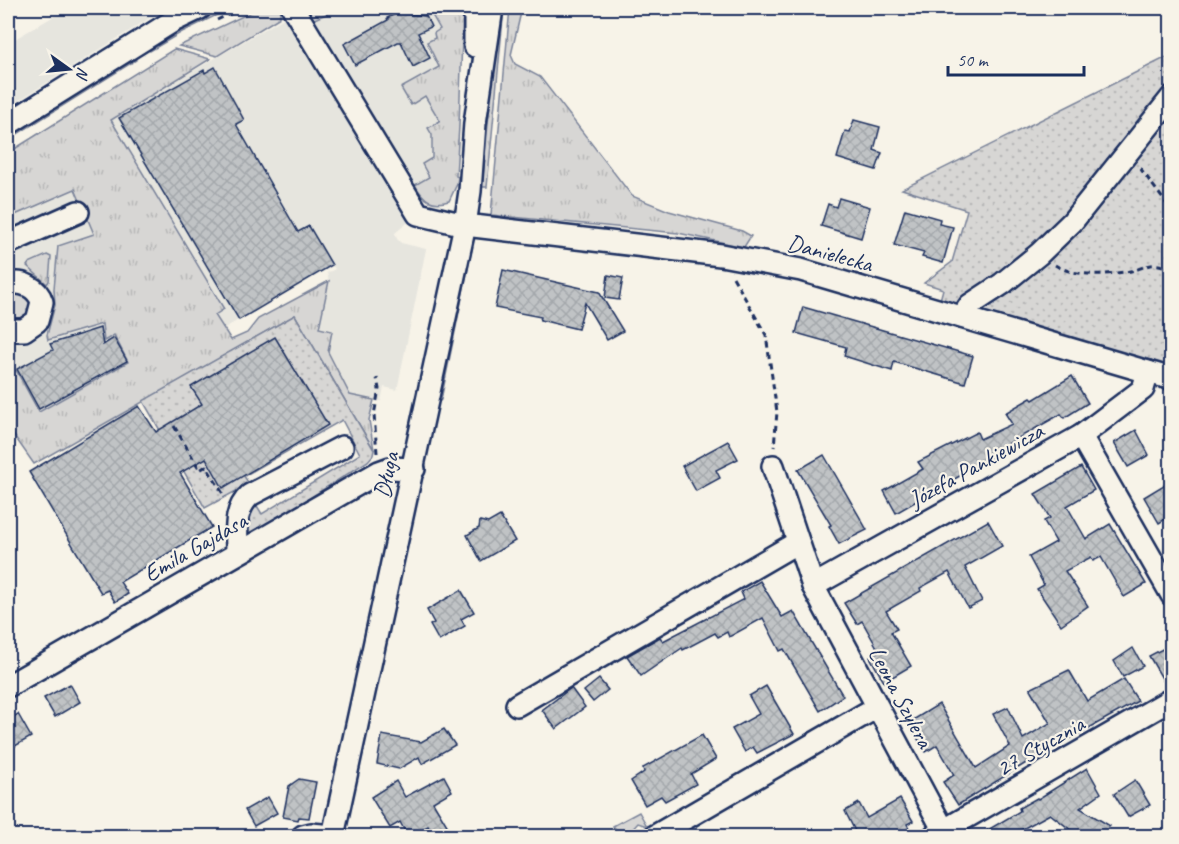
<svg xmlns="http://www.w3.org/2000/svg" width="1179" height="844" viewBox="0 0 1179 844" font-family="Caveat,sans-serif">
  <defs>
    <pattern id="grass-tufts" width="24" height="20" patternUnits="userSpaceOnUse" patternTransform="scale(1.5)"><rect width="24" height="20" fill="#d7d6d4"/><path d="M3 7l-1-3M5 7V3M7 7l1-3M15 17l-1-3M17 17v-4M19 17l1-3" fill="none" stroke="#b8b8b8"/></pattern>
    <pattern id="park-dots" width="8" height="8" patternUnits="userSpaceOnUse" patternTransform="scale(1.5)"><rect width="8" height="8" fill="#d7d6d4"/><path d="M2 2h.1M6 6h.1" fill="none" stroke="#b8b8b8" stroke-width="1.8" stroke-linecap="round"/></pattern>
    <pattern id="building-cross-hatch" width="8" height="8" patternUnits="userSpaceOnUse" patternTransform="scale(1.5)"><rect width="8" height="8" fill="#c0c3c5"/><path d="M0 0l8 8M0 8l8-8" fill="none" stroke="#a4a8ac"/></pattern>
  </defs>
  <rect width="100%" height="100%" fill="#f7f3e8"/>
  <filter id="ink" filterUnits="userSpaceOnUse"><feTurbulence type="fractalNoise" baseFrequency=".0167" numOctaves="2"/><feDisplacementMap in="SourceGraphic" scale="12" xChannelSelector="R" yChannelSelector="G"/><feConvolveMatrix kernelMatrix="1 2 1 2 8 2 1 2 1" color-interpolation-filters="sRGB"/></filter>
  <g filter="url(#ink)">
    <!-- built -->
    <g fill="#e6e5de">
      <path d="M68,8h98l-158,99v-64z"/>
      <path d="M301,8l11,12 28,-12h88l12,22 -4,7 -9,5 12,25 -14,29 15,25 -8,14 -3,42 -14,8 3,29 -23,19 2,6 4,4 25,6 -29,141 -13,-3 -3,14 -31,-6 -22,-43 4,-20 -13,-4 10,-47 -2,-8 8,-4 -3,-4 -109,64 -8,-14 9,-6 -113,-190z"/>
      <path d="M76,189l18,45 -39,71 -7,34 54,-15 2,16 10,-5 14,27 -90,50 -22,-41 -5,2 -3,-8v-147z"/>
    </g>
    <!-- grass -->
    <g fill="url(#grass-tufts)" stroke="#798299" stroke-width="1.5">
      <path d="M220,8h11l-49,24 -32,19 -2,-3z"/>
      <path d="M260,8h20v9l-63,39 -38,-10z"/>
      <path d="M304,8h36l-28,12z"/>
      <path d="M428,8h35l-4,118 -3,50 2,1 -1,7 -8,17c-18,5 -25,-1 -34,-16l14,-8 -7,-13 10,-6v-23l-4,-7 12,-7 -15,-25 -14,9 -10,-17 38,-21 -12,-25 8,-4 -1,-5 6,-4z"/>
      <path d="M499,8h5l-17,179h-5z"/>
      <path d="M510,8h12l-11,47 4,9 25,13 92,119 37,15 73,20 9,5 -7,11 -66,-14 -187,-18z"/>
      <path d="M174,49l36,10 -99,61 113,189 -9,6 16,25 16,-7 11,-14 71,-38 -10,47 13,3 -4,21 22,43 24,5 -5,20 5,30 -79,-135 -261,149 -26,-37v-62l3,8 5,-3 23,42 89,-50 -14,-27 -10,6 -2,-17 -54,16 -1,-5 8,-30 -1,-16 4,-43 36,-12 -19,-45 -67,29v-65z"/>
      <path d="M134,56l2,4 -128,80v-4z"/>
      <path d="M472,249l-31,151 -2,2 -1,-4 32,-148z"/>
      <path d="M47,255l4,2 -2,24 -2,3 -20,-18 2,-3z"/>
      <path d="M15,289l19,10 -9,23 -17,1v-30z"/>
      <path d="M639,812l8,14 -9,-3 -9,10 9,3h-16l-9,-10z"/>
    </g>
    <!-- park -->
    <g fill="url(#park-dots)" stroke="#798299" stroke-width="1.5">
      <path d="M1171,55v312l-157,-43 -74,-24 3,-11 -19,-6 28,-21 15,-52 -65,-21z"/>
      <path d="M295,315l79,135 -1,5 -5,6 -123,78v-14l9,-24 8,13 98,-60 -18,-34 -98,56 5,8 -44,24 -62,-107z"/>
    </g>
    <!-- building -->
    <g fill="url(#building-cross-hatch)" stroke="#1b2f5e" stroke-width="1.5">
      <path d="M397,13l29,3 5,11 -13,6 12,25 -17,9 -12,-25h-3l-43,23 -11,-21 44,-24 -1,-2z"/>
      <path d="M215,67l29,53 -8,4 62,108 11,-6 23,39 -93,55 -120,-202 85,-48 1,3z"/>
      <path d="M854,120l26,7 -6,23 8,3 -6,17 -39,-12 8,-27 5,1z"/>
      <path d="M839,198l31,9 -9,31 -40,-12 7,-22 8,3z"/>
      <path d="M905,209l35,10 -1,5 14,3 -10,36 -21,-6 2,-4 -30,-8z"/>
      <path d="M503,270l96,22 24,39 -16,9 -22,-37 -7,26 -38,-9 1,-3 -46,-9z"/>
      <path d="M608,275l15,3 -4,22 -14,-2z"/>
      <path d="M803,307l170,49 -8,27 -71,-21 -2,9 -48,-15 2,-9 -50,-14z"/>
      <path d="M100,328l3,17 11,-7 13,23 -88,48 -22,-40 36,-19 -3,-6z"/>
      <path d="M275,337l53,88 -105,63 -17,-30 -26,15 32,54 -92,55 8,12 -13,8 -7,-12 -7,3 -72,-121 110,-66 17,26 46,-28 -11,-17z"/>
      <path d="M1072,376l16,27 -24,15 -3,-4 -60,34 2,4 -39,19 1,2 -69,40 -12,-22 39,-22 -5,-7 59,-30 3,7 32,-15 -7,-11 26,-15 2,2z"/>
      <path d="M1136,430l13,25 -21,12 -14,-24z"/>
      <path d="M728,441l10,18 -22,11 4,8 -24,13 -14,-25z"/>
      <path d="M824,455l43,75 -28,14 -10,-18 2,-1 -33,-55z"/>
      <path d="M1081,467l13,23 -27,16 19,33 24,-15 36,60 -22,13 -23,-40 -8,4 -2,-4 -26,14 23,35 -27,19 -24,-36 7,-4 -15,-28 27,-15 -12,-21 6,-3 -15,-24z"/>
      <path d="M1172,480v35l-13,8 -15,-26z"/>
      <path d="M500,516l15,25 -34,20 -14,-26 12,-7 1,-7 8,2z"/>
      <path d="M988,521l14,25 -37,21 17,34 -14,7 -19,-36 -29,16 1,3 -35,20 11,18 -6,3 20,34 -27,16 -14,-25 9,-6 -17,-30 -5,3 -13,-21z"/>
      <path d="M760,581l22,36 11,-6 50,85 -23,15 -36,-62 -4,2 -17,-33 -34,19 -2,-5 -9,5 -3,-4 -32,17 -1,-2 -41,28 -14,-20 33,-19 3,4 81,-42 -3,-7z"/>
      <path d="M461,590l13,22 -13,7 4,7 -26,15 -9,-16 4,-2 -7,-13z"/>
      <path d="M1172,644v42l-5,1 -18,-31z"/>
      <path d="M1133,648l10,18 -20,11 -9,-16z"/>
      <path d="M1069,670l18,31 37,-22 14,22 -107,59 -73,45 -15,-23 11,-7 -17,-30 -11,7 -18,-29 31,-19 37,64 34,-22 -17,-32 15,-7 15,32 27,-16 -20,-34z"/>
      <path d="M599,679l9,11 -15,12 -9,-11z"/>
      <path d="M70,684l10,18 -25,15 -11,-19z"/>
      <path d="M766,686l28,48 -37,19 -4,-6 -8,5 -13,-23 27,-15 -10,-18z"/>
      <path d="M571,688l14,19 -29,22 -14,-19z"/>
      <path d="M18,714l13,23 -23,13v-30z"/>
      <path d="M444,729l11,16 -33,19 -3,-7 -20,12 -22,-5 5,-29 39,7z"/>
      <path d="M702,735l14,24 -25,15 5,10 -31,17 -4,-5 -16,9 -14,-24 13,-9 -1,-4z"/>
      <path d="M1087,768l14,25 -21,15 30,18 -8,11h-22l-30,-23 -42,23h-32l44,-26 -1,-3 18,-10 1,1z"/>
      <path d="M444,776l8,15 -19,11 21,35h-20l-6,-11 -20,11 -8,-15 -10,6 -19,-31 25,-16 9,16z"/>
      <path d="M299,779l17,3 -7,36 -10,-1 -1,3 -15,-3 6,-31z"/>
      <path d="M1135,780l15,25 -22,12 -14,-23z"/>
      <path d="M268,797l9,16 -23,13 -9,-16z"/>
      <path d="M900,799l13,22 -6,3 2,4 -15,9h-36l-13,-26 14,-8 8,15z"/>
    </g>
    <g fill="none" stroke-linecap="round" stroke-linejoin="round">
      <defs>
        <g id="minor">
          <path d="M293,8l125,206 47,11 256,30 80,15 371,109"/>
          <path d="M475,46v-38"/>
          <path d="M8,124l165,-103 27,-13"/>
          <path d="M8,243l70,-31"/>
          <path d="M8,285c13,-6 30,3 34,17l-5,19 -13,9h-16"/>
          <path d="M962,317l8,-12 32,-21 37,-30 33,-32 100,-125"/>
          <path d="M1081,436l91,159"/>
          <path d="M773,466l40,120 131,245"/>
          <path d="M237,552c0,-21 -4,-41 13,-57l92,-48"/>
          <path d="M813,586l268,-150 62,-47 5,-17"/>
          <path d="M8,686l371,-214 11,-4 24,1"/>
          <path d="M517,705l281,-163"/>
          <path d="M303,836l8,-2 22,2"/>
          <path d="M333,836l132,-611 5,-34 5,-68 17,-115"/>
          <path d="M655,836l222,-129"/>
          <path d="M934,836l238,-137"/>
        </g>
      </defs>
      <!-- minor casing -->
      <use href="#minor" stroke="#1b2f5e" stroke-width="26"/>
      <!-- path -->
      <g stroke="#1b2f5e" stroke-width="3" stroke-dasharray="6 4.5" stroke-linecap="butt">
        <path d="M217,20l26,-12"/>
        <path d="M1140,168l32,43"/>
        <path d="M1055,265c20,12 47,10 70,7 23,-3 22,-13 47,-3"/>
        <path d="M733,277l33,58 11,77 -3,35"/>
        <path d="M174,426l26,44 6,-4 19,31"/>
        <path d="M377,453l-3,-38 5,-26 -2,-11"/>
      </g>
      <!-- minor -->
      <use href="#minor" stroke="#f7f3e8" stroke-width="21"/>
    </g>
  </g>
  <g text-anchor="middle" stroke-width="4.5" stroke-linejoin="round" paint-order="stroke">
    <!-- street labels -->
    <g font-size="24" fill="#1b2f5e" stroke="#f7f3e8">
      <text transform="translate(830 253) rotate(15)" y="8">Danielecka</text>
      <text transform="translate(976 465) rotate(-29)" y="8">Józefa Pankiewicza</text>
      <text transform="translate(386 475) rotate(-78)" y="8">Długa</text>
      <text transform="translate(195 547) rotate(-30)" y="8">Emila Gajdasa</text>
      <text transform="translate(901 697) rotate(62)" y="8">Leona Szylera</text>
      <text transform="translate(1040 746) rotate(-30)" y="8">27 Stycznia</text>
    </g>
  </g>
  <!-- margin -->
  <rect width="1179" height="844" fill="none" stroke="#f7f3e8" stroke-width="30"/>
  <rect x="15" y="15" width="1149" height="814" fill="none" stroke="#1b2f5e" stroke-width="2" filter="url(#ink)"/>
  <!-- north arrow -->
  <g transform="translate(69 69) rotate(105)" stroke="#f7f3e8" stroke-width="4.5" paint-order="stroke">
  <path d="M0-4.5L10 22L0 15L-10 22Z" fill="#1b2f5e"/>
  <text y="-9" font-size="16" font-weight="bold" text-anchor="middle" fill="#1b2f5e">N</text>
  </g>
  <!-- scale -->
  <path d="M948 66v9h136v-9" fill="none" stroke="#1b2f5e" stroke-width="3"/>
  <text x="957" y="66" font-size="18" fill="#1b2f5e" stroke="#f7f3e8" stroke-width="4.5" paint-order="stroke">50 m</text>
</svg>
